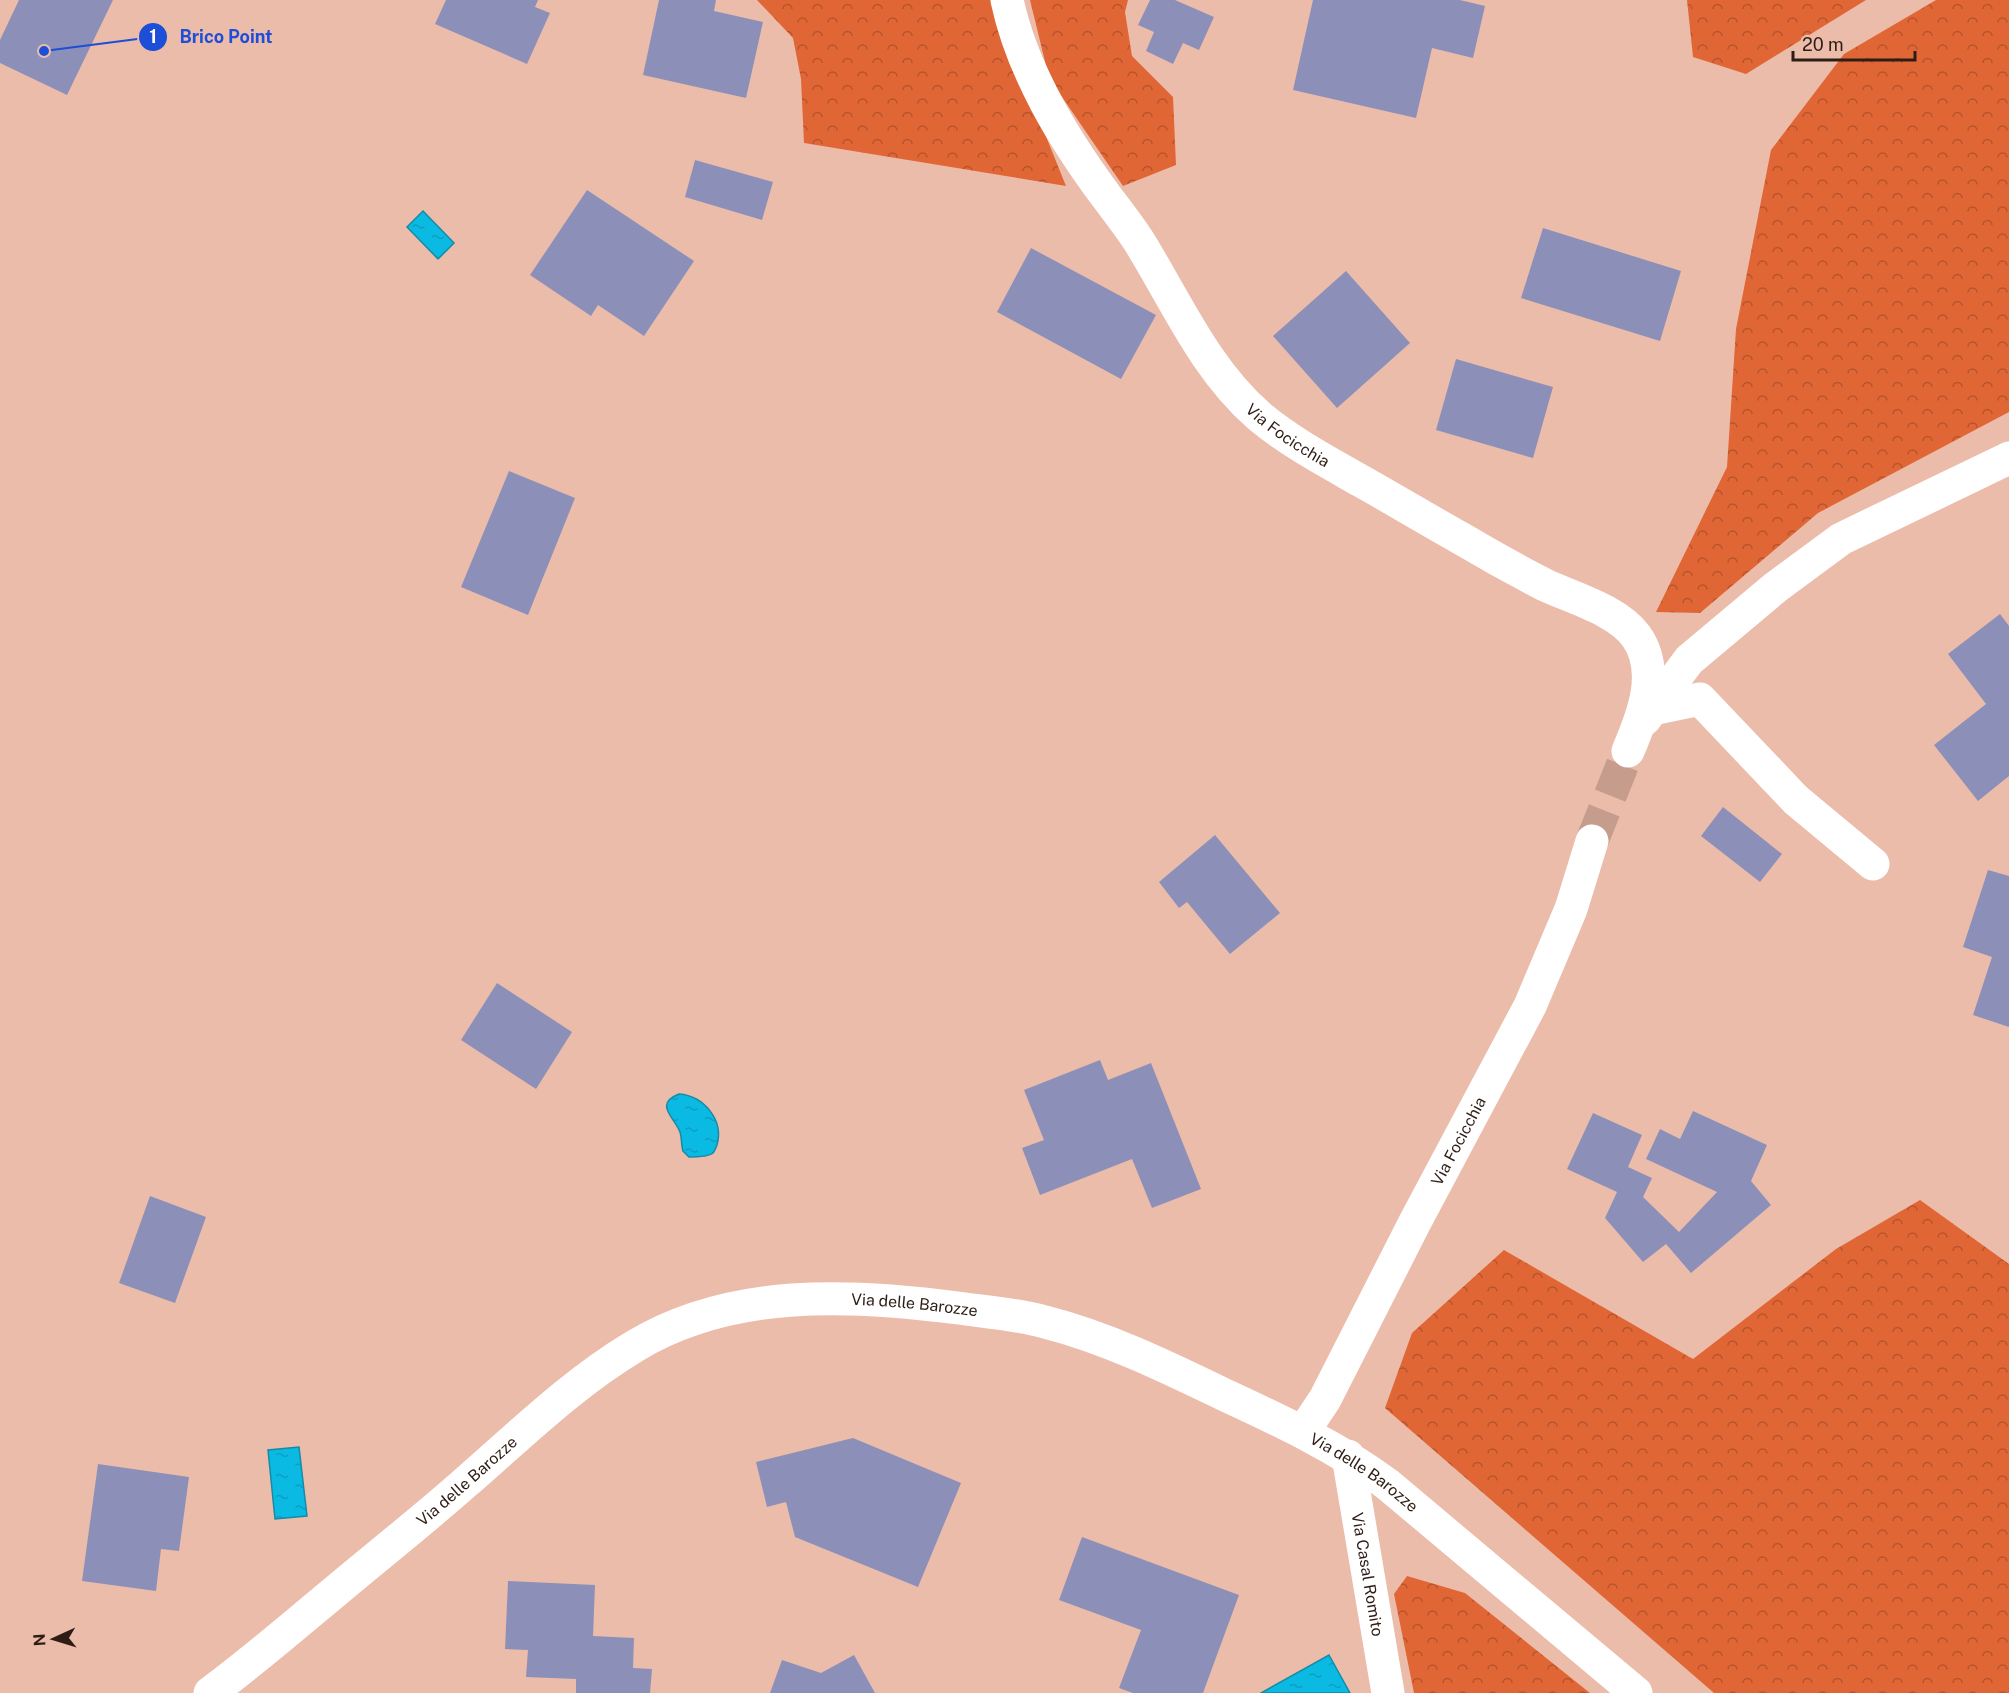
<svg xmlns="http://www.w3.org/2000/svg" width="2009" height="1693" viewBox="0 0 2009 1693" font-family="'Public Sans',sans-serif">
  <defs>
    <pattern id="forest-crowns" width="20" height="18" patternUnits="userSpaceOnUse" patternTransform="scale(1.5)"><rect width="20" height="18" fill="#e16635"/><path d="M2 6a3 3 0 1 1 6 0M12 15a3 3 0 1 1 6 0" fill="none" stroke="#b7532c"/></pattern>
    <pattern id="water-ripples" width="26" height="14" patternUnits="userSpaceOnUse" patternTransform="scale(1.5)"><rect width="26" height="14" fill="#0abae2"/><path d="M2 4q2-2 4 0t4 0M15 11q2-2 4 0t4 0" fill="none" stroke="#0b9fc1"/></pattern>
  </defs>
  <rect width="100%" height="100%" fill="#ecbcaa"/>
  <!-- forest -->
  <g fill="url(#forest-crowns)">
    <path d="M757,0h234l75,186 -262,-43 -3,-64 -8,-41z"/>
    <path d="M1030,0h98l-3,12 7,44 41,41 3,68 -53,21 -74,-108z"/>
    <path d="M1687,0h179l-120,74 -53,-17z"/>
    <path d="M1936,0h73v412l-191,101 -118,100 -44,-1 71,-145 9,-138 35,-179 73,-96z"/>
    <path d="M1920,1200l89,64v429h-295l-329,-285 27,-75 92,-83 189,109 143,-110z"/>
    <path d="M1407,1576l58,17 125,100h-176l-20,-99z"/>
  </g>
  <!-- water -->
  <g fill="url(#water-ripples)" stroke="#158ba5" stroke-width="1.5">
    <path d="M423,211l31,32 -16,16 -31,-32z"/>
    <path d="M679,1094c25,2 45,26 38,51 -1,2 -2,6 -4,8 -5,4 -18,4 -24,4l-6,-6c-2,-6 -1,-13 -3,-19 -5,-14 -27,-28 -1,-38z"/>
    <path d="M299,1447l8,69 -32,3 -7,-69z"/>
    <path d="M1329,1655l21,38h-89z"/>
  </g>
  <!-- building -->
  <g fill="#8c90b9">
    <path d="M19,0h94l-46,95 -67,-32v-23z"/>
    <path d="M446,0h92l-3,7 15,6 -23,51 -92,-40z"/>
    <path d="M659,0h57l-2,11 49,11 -17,76 -103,-23z"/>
    <path d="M1150,0h25l39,17 -15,33 -16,-7 -10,21 -27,-13 8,-19 -16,-7z"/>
    <path d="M1313,0h147l25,6 -12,52 -41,-10 -16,70 -123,-28z"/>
    <path d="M695,160l78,22 -11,38 -77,-23z"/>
    <path d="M587,190l107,71 -50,75 -46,-31 -7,11 -61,-41z"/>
    <path d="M1543,228l138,43 -21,70 -139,-43z"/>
    <path d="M1031,248l125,67 -35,64 -124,-67z"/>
    <path d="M1346,271l64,72 -73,65 -64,-72z"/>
    <path d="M1456,359l97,28 -20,71 -97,-28z"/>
    <path d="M509,471l66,27 -47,117 -67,-28z"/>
    <path d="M2000,614l9,12v150l-31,25 -44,-56 52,-41 -38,-50z"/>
    <path d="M1723,807l59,47 -22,28 -59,-46z"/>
    <path d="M1215,835l65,78 -50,41 -43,-52 -8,6 -20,-26z"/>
    <path d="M1988,870l21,6v151l-36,-12 19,-58 -29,-10z"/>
    <path d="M497,983l75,49 -36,57 -75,-49z"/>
    <path d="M1100,1060l8,20 43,-17 50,126 -49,19 -20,-49 -92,36 -18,-47 22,-8 -20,-50z"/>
    <path d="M1693,1111l74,34 -16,36 20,24 -80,68 -25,-29 -23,18 -38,-44 12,-26 -50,-23 26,-56 49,22 -14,32 24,11 -9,19 36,35 38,-40 -71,-33 14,-30 20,10z"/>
    <path d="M150,1196l56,21 -31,86 -56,-20z"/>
    <path d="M853,1438l108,45 -43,104 -123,-50 -9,-35 -19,5 -11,-45z"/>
    <path d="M98,1464l91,13 -10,74 -18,-2 -5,42 -74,-10z"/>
    <path d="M1082,1537l157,58 -36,98h-70l-14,-5 22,-58 -82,-30z"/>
    <path d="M508,1581l87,4 -2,51 41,2 -1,30 19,1 -2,24h-74v-14l-50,-2 2,-27 -23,-1z"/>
    <path d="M854,1655l21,38h-105l12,-33 39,13z"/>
  </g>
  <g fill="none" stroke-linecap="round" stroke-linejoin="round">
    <!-- minor-tunnel -->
    <path stroke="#c69c8c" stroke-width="33" stroke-dasharray="33 16" stroke-linecap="butt" d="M1592,841l36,-90"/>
    <!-- minor -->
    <g stroke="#fff" stroke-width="33">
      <path id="s1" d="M1007,0c15,71 56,138 99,196 12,16 24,31 34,47 37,60 65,126 119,173 31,26 67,45 102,65 34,19 67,39 101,58 27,16 54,31 83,46 28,13 72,25 91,51 25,35 7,80 -8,115"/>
      <path d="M1652,709l48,-10 96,101 77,64"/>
      <path d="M1645,719l44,-59 87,-73 65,-48 168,-81"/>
      <path id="s2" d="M1303,1432l22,-33 90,-177 115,-216 41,-97 21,-68"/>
      <path id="s3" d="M1348,1456l40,237"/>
    </g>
    <!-- secondary -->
    <path stroke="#fff" stroke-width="33" id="s4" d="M210,1693c42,-31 81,-65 121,-98 45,-38 91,-74 135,-113 54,-47 107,-99 169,-136 96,-58 216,-52 323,-38 29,4 59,6 87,14 63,16 124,46 182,74 56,26 110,51 160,88l249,209"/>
  </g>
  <g text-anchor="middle" stroke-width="4.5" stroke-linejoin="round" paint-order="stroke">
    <!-- street labels -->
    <g font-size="16" fill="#2e1d16" stroke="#ecbcaa">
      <text dy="6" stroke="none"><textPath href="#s1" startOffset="525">Via Focicchia</textPath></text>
      <text dy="6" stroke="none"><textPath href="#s2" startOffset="330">Via Focicchia</textPath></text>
      <text dy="6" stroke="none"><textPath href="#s4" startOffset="837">Via delle Barozze</textPath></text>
      <text dy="6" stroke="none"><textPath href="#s4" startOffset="1323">Via delle Barozze</textPath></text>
      <text dy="6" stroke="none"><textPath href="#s4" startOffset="333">Via delle Barozze</textPath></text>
      <text dy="6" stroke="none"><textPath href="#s3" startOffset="120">Via Casal Romito</textPath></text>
    </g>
  </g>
  <!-- callouts -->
  <path fill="none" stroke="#1d4ed8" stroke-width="2" d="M44 51L153 37"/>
  <g fill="#1d4ed8" stroke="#ecbcaa" stroke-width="2">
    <circle cx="44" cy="51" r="6"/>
    <circle cx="153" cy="37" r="15"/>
  </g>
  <g font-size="18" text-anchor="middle" font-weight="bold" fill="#fff">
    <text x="153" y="43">1</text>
  </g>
  <g font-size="18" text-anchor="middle" font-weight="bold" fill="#1d4ed8" stroke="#ecbcaa" stroke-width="4.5" stroke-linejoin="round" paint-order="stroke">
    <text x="226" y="43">Brico Point</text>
  </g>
  <!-- north arrow -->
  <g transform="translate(54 1639) rotate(266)" stroke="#ecbcaa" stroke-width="4.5" paint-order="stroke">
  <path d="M0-4.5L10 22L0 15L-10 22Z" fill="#2e1d16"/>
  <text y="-9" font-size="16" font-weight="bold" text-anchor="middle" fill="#2e1d16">N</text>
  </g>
  <!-- scale -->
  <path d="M1793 51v9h122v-9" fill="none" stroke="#2e1d16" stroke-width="3"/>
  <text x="1802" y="51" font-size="18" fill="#2e1d16" stroke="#ecbcaa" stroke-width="4.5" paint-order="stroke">20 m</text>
</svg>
